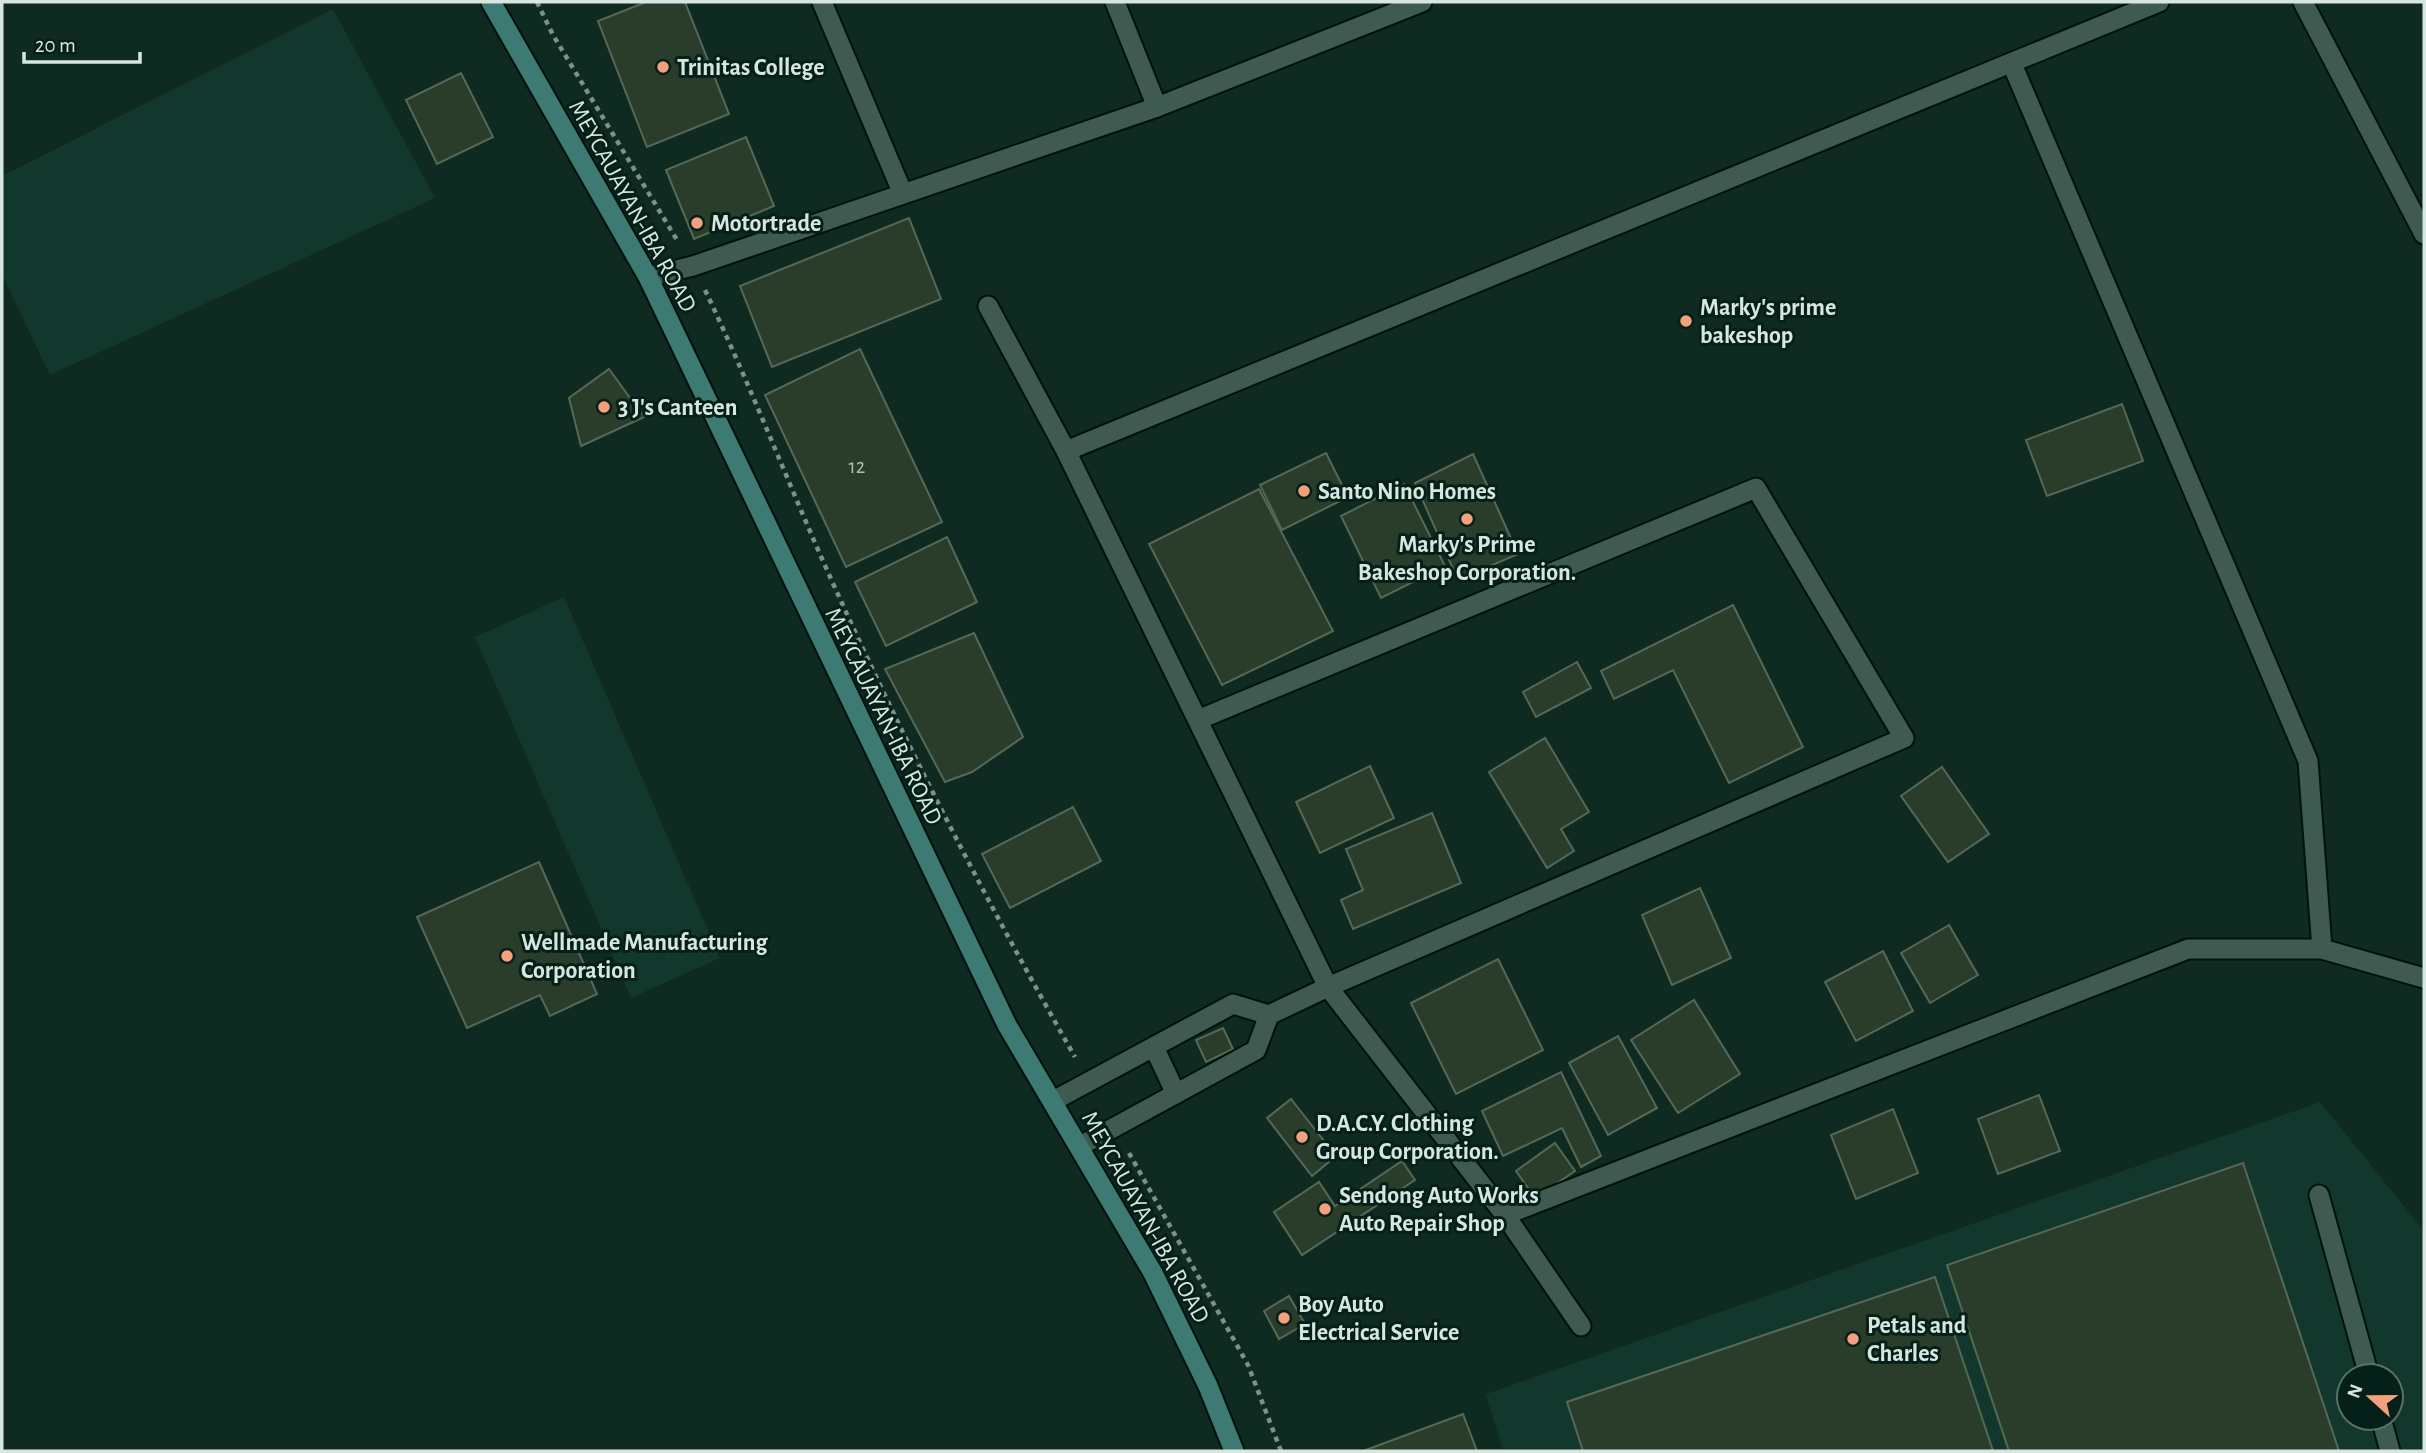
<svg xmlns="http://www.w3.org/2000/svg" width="2426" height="1453" viewBox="0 0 2426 1453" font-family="'Alegreya Sans',sans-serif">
  <rect width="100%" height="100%" fill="#0f2a21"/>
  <!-- built -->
  <g fill="#12372c" fill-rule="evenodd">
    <path d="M333,9l102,189 -385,177 -48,-100v-99z"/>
    <path d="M564,597l156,361 -89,40 -156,-361z"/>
    <path d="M2320,1102l104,129v220h-921l-17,-57zM2349,1376h42v42h-42z"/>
  </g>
  <!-- building -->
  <g fill="#2a3c2a" stroke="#566956" stroke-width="2">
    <path d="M646,2h39l44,112 -82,33 -49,-126z"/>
    <path d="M461,73l32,64 -56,27 -31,-64z"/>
    <path d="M746,137l28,69 -80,33 -28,-69z"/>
    <path d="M909,218l32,81 -169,68 -32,-81z"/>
    <path d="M860,349l82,173 -96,45 -81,-172z"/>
    <path d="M609,369l35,48 -63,29 -12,-48z"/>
    <path d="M2122,404l21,57 -96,35 -21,-56z"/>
    <path d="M1326,453l22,44 -66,33 -22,-45z"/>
    <path d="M1473,454l45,100 -60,26 -43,-97z"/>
    <path d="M1404,484l41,82 -64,32 -40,-82z"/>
    <path d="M1259,489l74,142 -111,54 -73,-141z"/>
    <path d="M947,537l30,65 -91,44 -31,-64z"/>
    <path d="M1733,605l70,142 -74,36 -56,-113 -59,29 -13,-28z"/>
    <path d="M974,633l49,104 -51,35 -27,10 -60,-113z"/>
    <path d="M1577,662l14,26 -55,29 -13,-25z"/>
    <path d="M1545,738l44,74 -28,17 13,22 -27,17 -58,-96z"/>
    <path d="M1370,766l24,52 -74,35 -24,-51z"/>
    <path d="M1942,767l47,67 -41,28 -47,-66z"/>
    <path d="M1073,807l28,54 -91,47 -28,-54z"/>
    <path d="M1432,813l29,70 -108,46 -12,-29 22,-10 -17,-41z"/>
    <path d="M539,862l58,132 -47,22 -10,-21 -73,33 -50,-111z"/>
    <path d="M1700,888l31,70 -59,27 -30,-70z"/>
    <path d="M1949,925l29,50 -48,28 -29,-50z"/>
    <path d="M1883,951l30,60 -57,30 -31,-59z"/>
    <path d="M1498,959l45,91 -87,44 -45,-91z"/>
    <path d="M1694,1000l46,74 -62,39 -47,-73z"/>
    <path d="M1223,1028l10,21 -27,13 -10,-22z"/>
    <path d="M1618,1036l39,72 -49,27 -39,-72z"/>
    <path d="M1561,1072l40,84 -20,11 -19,-39 -59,28 -21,-45z"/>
    <path d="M2039,1095l21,56 -62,23 -20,-55z"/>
    <path d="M1291,1099l45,57 -24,20 -45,-58z"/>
    <path d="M1893,1109l25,64 -62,26 -25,-64z"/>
    <path d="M1555,1143l20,28 -40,27 -19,-27z"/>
    <path d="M1402,1161l13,19 -113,75 -28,-43 45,-30 16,24z"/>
    <path d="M2243,1163l96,288h-330l-62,-186z"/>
    <path d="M1935,1277l58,174h-410l-16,-49z"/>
    <path d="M1289,1296l16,28 -26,15 -15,-28z"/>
    <path d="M1463,1414l14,37h-114z"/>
  </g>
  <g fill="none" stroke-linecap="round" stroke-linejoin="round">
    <defs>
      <g id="service">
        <path d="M2319,1195l50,181"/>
        <path d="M2381,1418l9,33"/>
      </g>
      <g id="minor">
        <path d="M822,2l81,192"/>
        <path d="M1115,2l42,105"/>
        <path d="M2303,2l121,232"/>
        <path d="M2012,64l296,697 14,188"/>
        <path d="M648,277l45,-11 464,-159 265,-105"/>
        <path d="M988,306l78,145 262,536 177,228 76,111"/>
        <path d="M1066,451l1093,-449"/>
        <path d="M1154,1047l22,47"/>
        <path d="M1053,1101l180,-97 36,11"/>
        <path d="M1080,1146l176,-96 13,-35 59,-28 576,-249 -148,-250 -556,231"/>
        <path d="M1505,1215l683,-266h134l102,29"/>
      </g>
      <path id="secondary" d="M491,2l157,275 359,748 146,248 55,113 26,65"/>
    </defs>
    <!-- service casing -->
    <use href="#service" stroke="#00120b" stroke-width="23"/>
    <!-- minor casing -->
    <use href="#minor" stroke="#00120b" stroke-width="23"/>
    <!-- secondary casing -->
    <use href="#secondary" stroke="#00120b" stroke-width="23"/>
    <!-- path -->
    <g stroke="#7c9189" stroke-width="4.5" stroke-dasharray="5 5" stroke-linecap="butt">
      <path d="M537,2l16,33 124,205"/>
      <path d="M705,290c41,86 76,175 114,262 76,172 163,342 256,505"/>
      <path d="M1129,1153l119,212 33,86"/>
    </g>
    <!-- service -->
    <use href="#service" stroke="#3f5b51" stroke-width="19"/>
    <!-- minor -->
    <use href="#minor" stroke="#3f5b51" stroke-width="19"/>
    <!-- secondary -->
    <use href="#secondary" stroke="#3c7a73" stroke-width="19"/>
  </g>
  <!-- markers -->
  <g fill="#f2a07e" stroke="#052018" stroke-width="2.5">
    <circle cx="663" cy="67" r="7"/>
    <circle cx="697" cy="223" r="7"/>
    <circle cx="1686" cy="321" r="7"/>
    <circle cx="604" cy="407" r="7"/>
    <circle cx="1304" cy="491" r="7"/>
    <circle cx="1467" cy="519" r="7"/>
    <circle cx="507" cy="956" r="7"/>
    <circle cx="1302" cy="1137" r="7"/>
    <circle cx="1325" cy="1209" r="7"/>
    <circle cx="1284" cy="1318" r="7"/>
    <circle cx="1853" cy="1339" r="7"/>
  </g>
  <g text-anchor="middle" stroke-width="6" stroke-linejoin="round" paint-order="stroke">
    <!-- number labels -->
    <g font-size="21" fill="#acbcb2">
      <text x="857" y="473">12</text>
    </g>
    <!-- poi labels -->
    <g font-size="24" font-weight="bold" fill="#d7e7e0" stroke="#052018" text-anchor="start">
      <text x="677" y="75">Trinitas College</text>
      <text x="711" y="231">Motortrade</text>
      <text x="1700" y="315">Marky's prime<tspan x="1700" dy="28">bakeshop</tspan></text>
      <text x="618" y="415">3 J's Canteen</text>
      <text x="1318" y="499">Santo Nino Homes</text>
      <text x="1467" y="552" text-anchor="middle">Marky's Prime<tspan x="1467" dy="28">Bakeshop Corporation.</tspan></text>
      <text x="521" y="950">Wellmade Manufacturing<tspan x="521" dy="28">Corporation</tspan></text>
      <text x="1316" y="1131">D.A.C.Y. Clothing<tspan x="1316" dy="28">Group Corporation.</tspan></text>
      <text x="1339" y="1203">Sendong Auto Works<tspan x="1339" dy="28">Auto Repair Shop</tspan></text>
      <text x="1298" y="1312">Boy Auto<tspan x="1298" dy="28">Electrical Service</tspan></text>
      <text x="1867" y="1333">Petals and<tspan x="1867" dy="28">Charles</tspan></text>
    </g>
    <!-- street labels -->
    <g font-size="24" fill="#d7e7e0" stroke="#052018">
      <text transform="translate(633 206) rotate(61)" y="8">MEYCAUAYAN-IBA ROAD</text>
      <text transform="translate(884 716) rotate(64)" y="8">MEYCAUAYAN-IBA ROAD</text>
      <text transform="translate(1146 1217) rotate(61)" y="8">MEYCAUAYAN-IBA ROAD</text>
    </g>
  </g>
  <!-- border -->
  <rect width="2426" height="1453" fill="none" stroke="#d7e7e0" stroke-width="7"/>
  <!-- north arrow -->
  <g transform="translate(2370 1397) rotate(291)"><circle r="33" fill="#052018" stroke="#597068" stroke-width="2"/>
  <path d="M0-5L12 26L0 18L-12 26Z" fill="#f2a07e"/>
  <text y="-10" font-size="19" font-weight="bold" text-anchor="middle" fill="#d7e7e0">N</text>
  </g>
  <!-- scale -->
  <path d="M24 52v10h116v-10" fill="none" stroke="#d7e7e0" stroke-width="3.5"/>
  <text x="35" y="52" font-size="21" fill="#d7e7e0" stroke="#052018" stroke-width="5" paint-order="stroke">20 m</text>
</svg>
